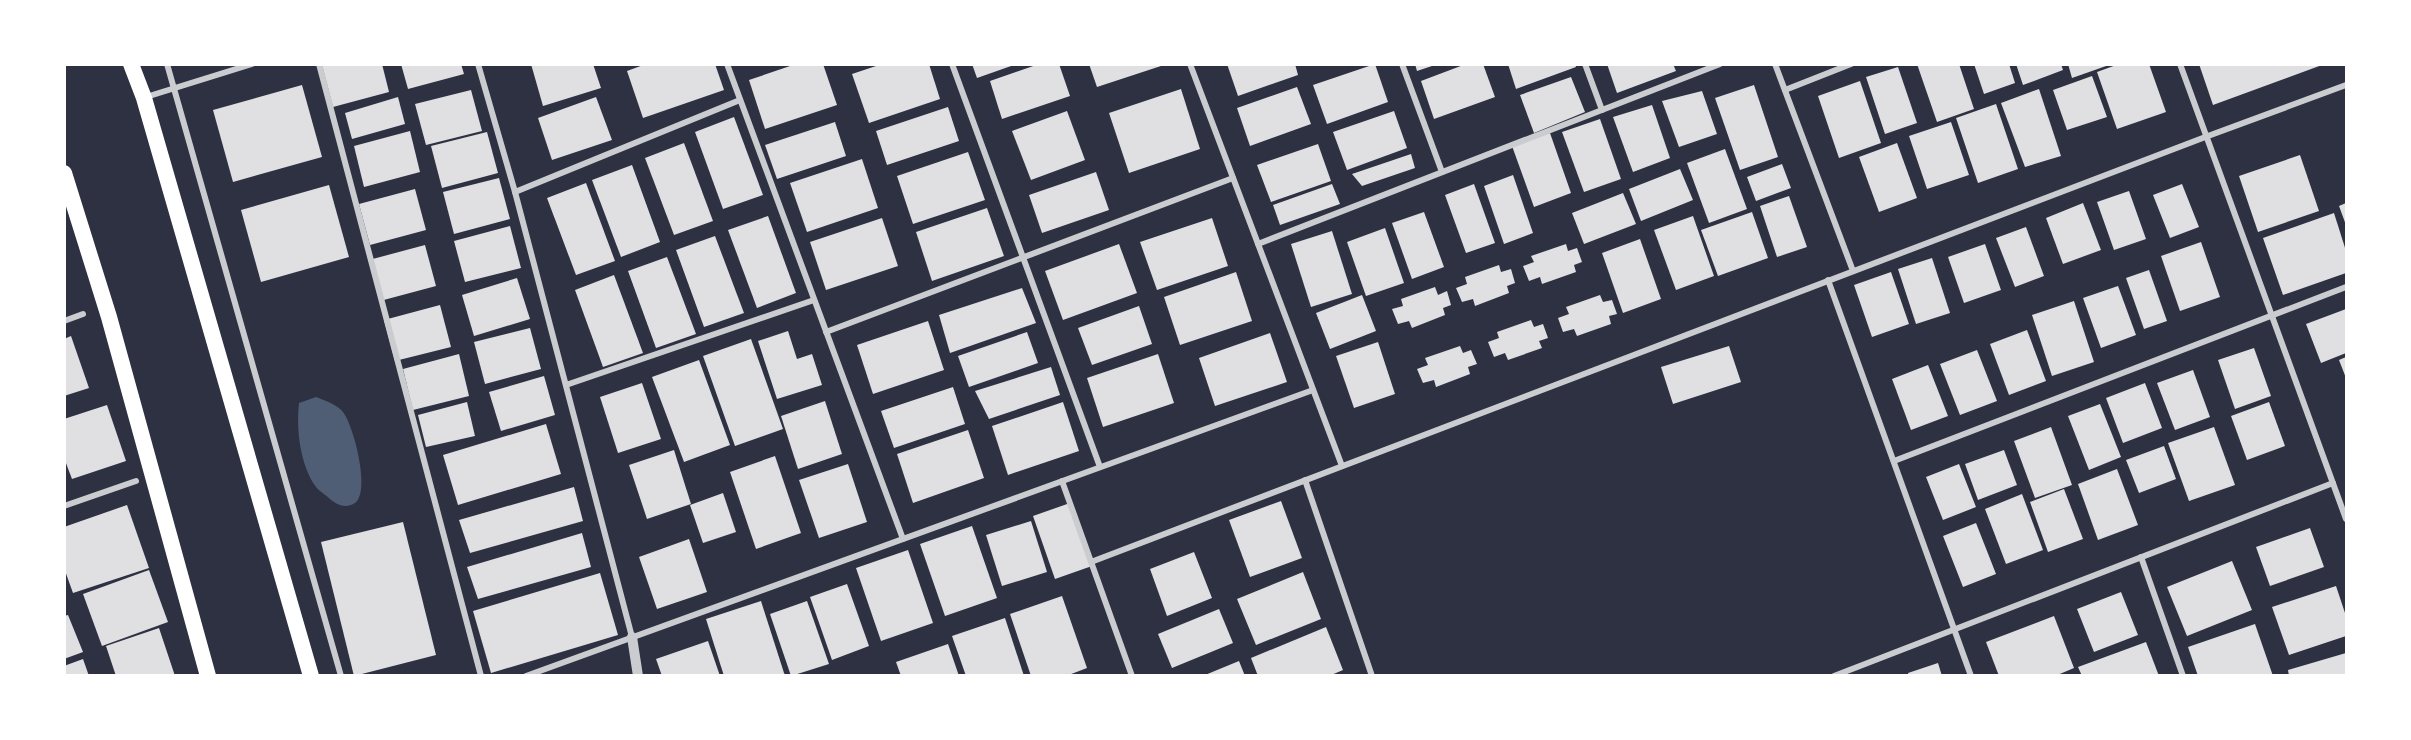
<svg xmlns="http://www.w3.org/2000/svg" width="2411" height="740" viewBox="0 0 2411 740" font-family="'Public Sans',sans-serif">
  <rect width="100%" height="100%" fill="#2d3142"/>
  <!-- water -->
  <path fill="#4f5d75" d="M316,397c8,3 22,8 27,15 11,14 28,81 12,91 -9,6 -18,2 -25,-4 -4,-4 -11,-8 -14,-12 -16,-22 -20,-58 -17,-84z"/>
  <!-- building -->
  <g fill="#e0e0e3">
    <path d="M326,64h56l7,28 -56,15 -11,-42z"/>
    <path d="M401,64h60l3,10 -56,15z"/>
    <path d="M531,64h62l8,24 -58,18z"/>
    <path d="M646,64h69l9,26 -81,28 -16,-47z"/>
    <path d="M796,64h27l14,41 -72,24 -16,-49z"/>
    <path d="M882,64h47l11,35 -71,24 -17,-49z"/>
    <path d="M972,64h42v1l-37,13z"/>
    <path d="M1039,64h20l11,32 -68,23 -12,-38z"/>
    <path d="M1089,64h75v1l-67,22z"/>
    <path d="M1227,64h68l3,11 -60,21z"/>
    <path d="M1375,64l13,38 -61,22 -14,-39z"/>
    <path d="M1415,64h20v1l-18,6z"/>
    <path d="M1466,64h17l12,33 -61,22 -13,-38z"/>
    <path d="M1508,64h67l1,3 -60,22z"/>
    <path d="M1607,64h66l3,7 -59,22z"/>
    <path d="M1917,64h42l15,45 -37,13z"/>
    <path d="M1974,64h35l6,19 -31,11z"/>
    <path d="M2016,64h45l2,6 -40,15z"/>
    <path d="M2068,64h41v1l-37,13z"/>
    <path d="M2119,64h30l17,48 -49,17 -20,-57z"/>
    <path d="M2199,64h123v1l-109,40z"/>
    <path d="M1898,67l19,56 -32,11 -19,-57z"/>
    <path d="M2092,76l15,41 -40,13 -14,-40z"/>
    <path d="M1571,77l14,35 -51,21 -14,-38z"/>
    <path d="M1860,81l21,62 -42,15 -21,-62z"/>
    <path d="M302,85l20,72 -89,25 -20,-72z"/>
    <path d="M1754,85l24,72 -38,13 -25,-72z"/>
    <path d="M1297,87l14,37 -61,22 -13,-38z"/>
    <path d="M1181,89l19,60 -71,24 -20,-60z"/>
    <path d="M2039,89l22,67 -36,11 -24,-64z"/>
    <path d="M471,90l11,41 -56,14 -11,-41z"/>
    <path d="M1702,91l15,43 -38,13 -17,-46z"/>
    <path d="M398,97l7,27 -53,15 -7,-26z"/>
    <path d="M596,97l16,43 -60,20 -14,-42z"/>
    <path d="M1996,104l22,65 -40,14 -22,-65z"/>
    <path d="M1652,105l18,53 -37,14 -20,-55z"/>
    <path d="M948,107l11,34 -72,24 -11,-34z"/>
    <path d="M1067,111l18,49 -54,20 -19,-49z"/>
    <path d="M1394,111l13,37 -60,22 -14,-38z"/>
    <path d="M734,117l29,78 -40,14 -28,-77z"/>
    <path d="M1600,119l21,60 -37,13 -22,-60z"/>
    <path d="M835,122l11,34 -69,23 -12,-34z"/>
    <path d="M1951,122l18,53 -42,14 -18,-53z"/>
    <path d="M410,131l10,41 -56,15 -10,-41z"/>
    <path d="M487,132l11,41 -56,15 -11,-42z"/>
    <path d="M1550,133l21,60 -37,14 -22,-61z"/>
    <path d="M684,143l29,78 -39,14 -29,-77z"/>
    <path d="M1897,143l20,55 -38,14 -20,-55z"/>
    <path d="M1318,144l13,37 -60,21 -14,-37z"/>
    <path d="M1725,149l22,60 -38,14 -22,-60z"/>
    <path d="M968,152l17,48 -72,24 -16,-48z"/>
    <path d="M1411,154l4,14 -53,18 -10,-12z"/>
    <path d="M2300,155l19,56 -61,21 -19,-56z"/>
    <path d="M862,159l16,49 -71,24 -17,-49z"/>
    <path d="M1782,164l9,24 -35,13 -9,-24z"/>
    <path d="M632,165l28,77 -39,15 -29,-77z"/>
    <path d="M1680,169l13,31 -52,21 -12,-32z"/>
    <path d="M1096,172l13,38 -67,23 -13,-38z"/>
    <path d="M1513,175l20,58 -29,11 -20,-58z"/>
    <path d="M499,178l11,41 -56,15 -11,-42z"/>
    <path d="M586,183l29,78 -39,14 -29,-77z"/>
    <path d="M1332,184l8,20 -60,21 -7,-20z"/>
    <path d="M1474,184l21,59 -29,10 -21,-58z"/>
    <path d="M2182,184l17,43 -29,11 -17,-43z"/>
    <path d="M329,185l20,72 -88,25 -20,-72z"/>
    <path d="M415,189l11,41 -56,15 -11,-41z"/>
    <path d="M2129,191l17,48 -32,11 -17,-48z"/>
    <path d="M1623,193l13,31 -52,20 -12,-31z"/>
    <path d="M1789,196l18,51 -30,10 -17,-51z"/>
    <path d="M2083,203l18,47 -38,14 -17,-46z"/>
    <path d="M2346,203v22l-7,-19z"/>
    <path d="M987,208l17,48 -72,25 -16,-49z"/>
    <path d="M1424,212l20,55 -32,12 -20,-56z"/>
    <path d="M1752,212l16,46 -50,18 -17,-46z"/>
    <path d="M2334,213l12,38v22l-63,22 -20,-57z"/>
    <path d="M768,216l28,77 -39,15 -29,-78z"/>
    <path d="M1693,216l21,60 -38,14 -22,-60z"/>
    <path d="M882,218l16,48 -72,24 -16,-48z"/>
    <path d="M1212,218l16,48 -71,24 -17,-48z"/>
    <path d="M510,226l11,42 -56,14 -11,-41z"/>
    <path d="M2026,227l18,49 -29,11 -19,-49z"/>
    <path d="M1385,228l19,55 -38,13 -19,-54z"/>
    <path d="M1332,231l20,63 -41,13 -20,-63z"/>
    <path d="M715,236l29,77 -40,14 -28,-77z"/>
    <path d="M1640,239l21,60 -38,14 -21,-60z"/>
    <path d="M2201,242l19,55 -40,14 -19,-55z"/>
    <path d="M1119,244l18,49 -74,27 -18,-49z"/>
    <path d="M1566,244l2,7 9,-3 5,14 -8,3 2,7 -34,12 -2,-7 -11,4 -6,-15 11,-4 -3,-6z"/>
    <path d="M1985,244l16,46 -37,13 -16,-46z"/>
    <path d="M425,245l11,41 -56,15 -11,-41z"/>
    <path d="M667,257l29,77 -40,14 -28,-77z"/>
    <path d="M1932,258l18,55 -34,11 -18,-55z"/>
    <path d="M1499,265l2,7 10,-3 4,14 -8,3 2,7 -34,13 -2,-7 -11,3 -6,-14 11,-4 -2,-7z"/>
    <path d="M2149,270l18,51 -23,8 -18,-51z"/>
    <path d="M1236,272l16,49 -72,24 -16,-48z"/>
    <path d="M1891,272l18,52 -37,13 -18,-52z"/>
    <path d="M614,275l29,78 -40,14 -28,-77z"/>
    <path d="M517,278l13,41 -56,17 -12,-41z"/>
    <path d="M2118,286l18,49 -35,13 -18,-50z"/>
    <path d="M1435,287l3,8 9,-4 4,14 -8,3 2,7 -33,13 -3,-7 -11,3 -6,-15 11,-3 -2,-7z"/>
    <path d="M1022,288l14,35 -86,30 -11,-38z"/>
    <path d="M1362,295l14,36 -46,18 -14,-36z"/>
    <path d="M1600,295l3,7 9,-2 5,14 -8,2 2,8 -34,12 -3,-7 -11,3 -5,-14 11,-4 -3,-7z"/>
    <path d="M2074,301l20,61 -42,14 -20,-61z"/>
    <path d="M440,305l11,42 -56,14 -11,-41z"/>
    <path d="M1139,306l13,38 -60,21 -14,-37z"/>
    <path d="M2346,309v44l-25,10 -15,-39z"/>
    <path d="M1531,320l3,7 9,-3 5,14 -9,3 3,7 -34,12 -3,-7 -11,4 -6,-15 11,-4 -2,-6z"/>
    <path d="M928,321l16,49 -71,24 -16,-49z"/>
    <path d="M530,328l11,41 -56,15 -11,-42z"/>
    <path d="M2027,330l19,51 -37,14 -19,-51z"/>
    <path d="M788,331l9,28 15,-5 10,31 -45,14 -19,-58z"/>
    <path d="M1027,332l11,31 -69,24 -11,-31z"/>
    <path d="M1270,333l17,49 -72,24 -16,-48z"/>
    <path d="M71,336l18,52 -25,8v-57z"/>
    <path d="M751,339l32,90 -48,17 -32,-90z"/>
    <path d="M1378,342l17,52 -41,14 -18,-52z"/>
    <path d="M1460,346l3,7 8,-3 6,14 -9,3 2,7 -34,13 -2,-7 -11,3 -6,-14 11,-4 -3,-7z"/>
    <path d="M1729,346l12,36 -68,22 -12,-37z"/>
    <path d="M2254,348l17,48 -36,13 -17,-49z"/>
    <path d="M1977,350l20,51 -37,14 -20,-51z"/>
    <path d="M459,354l10,42 -56,14 -10,-41z"/>
    <path d="M1158,354l16,49 -71,24 -16,-49z"/>
    <path d="M2346,357v21l-7,-18z"/>
    <path d="M699,360l31,85 -46,17 -32,-85z"/>
    <path d="M1928,365l20,51 -37,14 -19,-51z"/>
    <path d="M1051,367l9,28 -71,24 -14,-28z"/>
    <path d="M2193,370l17,47 -35,13 -18,-47z"/>
    <path d="M544,376l11,39 -54,16 -12,-39z"/>
    <path d="M642,383l19,56 -43,14 -18,-56z"/>
    <path d="M2145,383l17,45 -39,15 -17,-45z"/>
    <path d="M953,387l12,37 -71,24 -13,-37z"/>
    <path d="M825,401l17,53 -44,15 -17,-53z"/>
    <path d="M467,402l8,34 -49,11 -8,-32z"/>
    <path d="M1063,402l16,49 -71,24 -16,-49z"/>
    <path d="M2269,402l16,44 -38,14 -16,-44z"/>
    <path d="M2100,404l21,53 -32,13 -21,-54z"/>
    <path d="M107,405l19,56 -54,18 -8,-21v-39z"/>
    <path d="M546,424l15,50 -103,31 -15,-50z"/>
    <path d="M2051,427l21,58 -37,13 -21,-57z"/>
    <path d="M2214,427l21,58 -46,16 -21,-58z"/>
    <path d="M968,430l16,48 -71,25 -16,-49z"/>
    <path d="M2164,446l12,33 -37,14 -13,-33z"/>
    <path d="M674,450l17,54 -44,15 -18,-54z"/>
    <path d="M2004,450l13,35 -39,15 -13,-36z"/>
    <path d="M775,456l26,77 -45,16 -26,-77z"/>
    <path d="M848,464l19,58 -48,16 -20,-58z"/>
    <path d="M1959,464l17,43 -33,13 -17,-43z"/>
    <path d="M2117,469l21,56 -40,15 -20,-56z"/>
    <path d="M574,487l9,34 -113,32 -11,-33z"/>
    <path d="M2064,489l19,50 -35,13 -18,-50z"/>
    <path d="M723,493l13,39 -33,11 -13,-38z"/>
    <path d="M2022,494l21,56 -37,14 -21,-55z"/>
    <path d="M1281,501l21,57 -52,19 -21,-57z"/>
    <path d="M1070,503l22,63 -37,13 -22,-63z"/>
    <path d="M127,505l22,63 -76,25 -9,-25v-41z"/>
    <path d="M1031,521l16,51 -45,14 -16,-51z"/>
    <path d="M403,522l33,133 -82,21 -33,-134z"/>
    <path d="M1976,523l20,51 -33,13 -20,-51z"/>
    <path d="M972,526l25,72 -52,18 -25,-72z"/>
    <path d="M2310,528l14,39 -54,19 -14,-39z"/>
    <path d="M582,533l9,34 -113,32 -11,-32z"/>
    <path d="M689,539l18,53 -50,17 -18,-52z"/>
    <path d="M908,550l25,73 -52,18 -25,-73z"/>
    <path d="M1194,552l18,46 -45,18 -17,-47z"/>
    <path d="M2232,561l20,49 -65,26 -20,-49z"/>
    <path d="M149,570l19,52 -66,24 -19,-52z"/>
    <path d="M1303,572l18,47 -65,26 -19,-46z"/>
    <path d="M600,573l18,62 -127,38 -18,-62z"/>
    <path d="M847,584l22,62 -37,14 -22,-63z"/>
    <path d="M2336,586l10,30v20l-57,19 -17,-48z"/>
    <path d="M2121,592l17,43 -44,17 -17,-43z"/>
    <path d="M1062,596l25,72 -21,8h-35l-21,-62z"/>
    <path d="M761,601l24,75h-61l-18,-57z"/>
    <path d="M807,601l22,63 -38,12 -21,-62z"/>
    <path d="M1219,609l14,34 -61,25 -14,-34z"/>
    <path d="M68,615l15,37 -19,7v-43z"/>
    <path d="M2054,616l20,52 -19,8h-56l-13,-34z"/>
    <path d="M1005,618l19,58h-58l-14,-40z"/>
    <path d="M2255,624l18,52h-75l-10,-29z"/>
    <path d="M1326,627l17,43 -14,6h-71l-7,-18z"/>
    <path d="M159,628l16,48h-59l-10,-30z"/>
    <path d="M708,641l12,35h-58l-6,-17z"/>
    <path d="M2146,642l13,34h-77l-4,-9z"/>
    <path d="M948,644l11,32h-58l-5,-14z"/>
    <path d="M2346,653v23h-57l-1,-6z"/>
    <path d="M83,659l6,17h-25v-10z"/>
    <path d="M1239,661l6,15h-40v-1z"/>
    <path d="M1938,663l4,13h-33l-1,-3z"/>
  </g>
  <g fill="none" stroke-linecap="round" stroke-linejoin="round">
    <!-- minor -->
    <g stroke="#caccd0" stroke-width="6">
      <path d="M167,64l174,612"/>
      <path d="M319,64l162,612"/>
      <path d="M478,64l37,128 117,445"/>
      <path d="M727,64l176,475"/>
      <path d="M952,64l148,403"/>
      <path d="M1190,64l152,402"/>
      <path d="M1402,64l40,108"/>
      <path d="M1585,64l17,46"/>
      <path d="M1775,64l78,207"/>
      <path d="M2180,64l166,455"/>
      <path d="M1785,90l66,-26"/>
      <path d="M146,97l106,-33"/>
      <path d="M515,192l225,-92"/>
      <path d="M1258,244l462,-180"/>
      <path d="M1828,280l143,396"/>
      <path d="M64,321l19,-7"/>
      <path d="M826,332l407,-154"/>
      <path d="M566,385l248,-85"/>
      <path d="M1894,461l452,-174"/>
      <path d="M1305,480l67,196"/>
      <path d="M1062,481l70,195"/>
      <path d="M64,506l72,-25"/>
      <path d="M2141,557l42,119"/>
      <path d="M1091,562l1117,-426 138,-51"/>
      <path d="M526,676l787,-286"/>
      <path d="M1834,676l499,-193"/>
    </g>
    <!-- tertiary -->
    <path stroke="#caccd0" stroke-width="10" d="M632,637l6,39"/>
    <!-- trunk -->
    <g stroke="#fff" stroke-width="16">
      <path d="M131,64l13,34 167,578"/>
      <path d="M64,173l45,144 99,359"/>
    </g>
  </g>
  <!-- border -->
  <rect width="2411" height="740" fill="none" stroke="#ffffff" stroke-width="132"/>
</svg>
